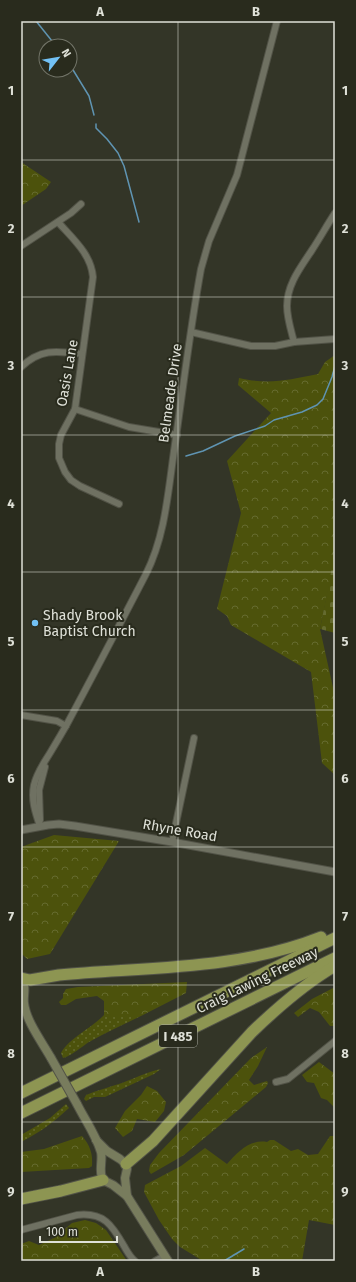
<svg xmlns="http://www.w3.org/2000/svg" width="356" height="1282" viewBox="0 0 356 1282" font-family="'Fira Sans',sans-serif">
  <defs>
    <pattern id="grass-dots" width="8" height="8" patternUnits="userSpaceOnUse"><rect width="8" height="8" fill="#4c520c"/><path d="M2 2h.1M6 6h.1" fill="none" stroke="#656b2f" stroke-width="1.8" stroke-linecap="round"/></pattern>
    <pattern id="forest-crowns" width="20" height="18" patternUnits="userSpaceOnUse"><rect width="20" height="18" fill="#4c520c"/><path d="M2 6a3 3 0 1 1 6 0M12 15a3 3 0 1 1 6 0" fill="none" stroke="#656b2f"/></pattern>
    <pattern id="cemetery-stones" width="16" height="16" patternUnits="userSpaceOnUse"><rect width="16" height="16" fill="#4c520c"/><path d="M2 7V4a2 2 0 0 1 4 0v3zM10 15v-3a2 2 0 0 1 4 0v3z" fill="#656b2f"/></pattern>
  </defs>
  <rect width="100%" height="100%" fill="#333527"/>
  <!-- grass -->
  <g fill="url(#grass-dots)">
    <path d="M104,1015h39c-18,9 -36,17 -54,27 -6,4 -21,16 -26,16l-2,-5c8,-15 31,-25 43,-38z"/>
    <path d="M161,1069l-7,5 -49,23h-11l-8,4 -2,-2 2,-4c12,-5 24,-8 36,-12 13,-5 25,-11 39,-14z"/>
    <path d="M66,1104l3,4c-15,14 -30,25 -48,34v-7l29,-17z"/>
  </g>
  <!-- forest -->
  <g fill="url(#forest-crowns)">
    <path d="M21,162l30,20 -5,7 -25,17z"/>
    <path d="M335,355v202l-15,72 14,63 1,1v82l-13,-12 -11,-91 -80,-47 -4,-9 -10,-7 24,-96 -14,-52 44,-48 -33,-28 1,-7c30,7 49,2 79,-4l7,-12z"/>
    <path d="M54,835l65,6 -69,113 -23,5 -6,-6v-106z"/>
    <path d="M187,982l-1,11 -43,22h-39v-14l-7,-5 -21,3 -10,6h-5l-2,-3 4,-4v-4l3,-5 12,-2z"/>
    <path d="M335,987v39h-5l-11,-14 -9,-4 -12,9 -4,-4 18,-14z"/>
    <path d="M267,1047l-9,19 -9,14 5,5 13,-4 1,2 -2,4 -82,68 -33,19 -2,-3 1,-6 9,-12 92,-95z"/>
    <path d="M319,1062l16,12v34l-8,-8 -6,-2 -7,-15 -7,-1 -5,-7z"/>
    <path d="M147,1086l10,5 9,11 -2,9 -9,11 -18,-3 -5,12 -9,6 -8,-9 10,-17 16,-16z"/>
    <path d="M82,1136c8,9 11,18 10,30l-3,2 -68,4v-20l23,-3z"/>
    <path d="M330,1136h5v89l-26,-5 -7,41h-99l-23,-14 -8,-8 -13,-19 -15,-28 1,-7 36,-19 24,-18 22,16c10,-11 22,-25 40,-22l3,-2h4l17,11 7,-2 10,6 10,-1z"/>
    <path d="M85,1220l11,3 10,7 21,31h-106v-17l8,-3 10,4 15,-7 18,-15z"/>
  </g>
  <!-- cemetery -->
  <path fill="url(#cemetery-stones)" d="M334,557h1v76l-15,-4z"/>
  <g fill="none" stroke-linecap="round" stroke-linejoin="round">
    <!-- stream -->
    <g stroke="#5f94b2" stroke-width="1.5">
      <path d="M36,21l20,25"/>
      <path d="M70,65l19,31 5,19"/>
      <path d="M96,124v4l11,11 11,14 6,13 15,56"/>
      <path d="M186,456l17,-5 32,-15 30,-10 9,-6 28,-8 15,-7 6,-6 9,-22 3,-11"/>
      <path d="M224,1261l20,-12"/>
    </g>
    <defs>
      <g id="minor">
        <path d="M58,222c15,17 33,32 35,55l-18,132 -14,26 -2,9v14l6,14 6,8 9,6 39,18"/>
        <path d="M21,246l50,-33 10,-9"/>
        <path d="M191,332l60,14h24l19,-4 41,-3"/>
        <path d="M294,342c-3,-12 -7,-24 -7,-36 0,-22 14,-39 25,-56 8,-12 15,-25 23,-37"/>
        <path d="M21,367c20,-19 36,-16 61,-13"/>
        <path d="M75,409l54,18 48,8"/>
        <path d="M21,715l36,6 9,5"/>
        <path d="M40,820l-1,-30 6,-23"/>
        <path d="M40,826c-5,-14 -9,-27 -6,-41 3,-13 10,-22 16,-32 6,-10 12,-20 17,-29 27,-50 53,-100 79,-150 19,-38 22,-81 28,-123 9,-61 16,-122 27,-182l8,-28 28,-66 40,-154"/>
        <path d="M172,842l22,-104"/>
        <path d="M276,1082l12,-3 47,-38"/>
        <path d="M21,1230l56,-15c27,-3 35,10 47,31 3,5 6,11 11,15"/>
        <path d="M155,1261l9,-5"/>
      </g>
      <path id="tertiary" d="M21,830l27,-5 11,-1 16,2 97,16 163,30"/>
      <g id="secondary">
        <path d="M21,979c6,8 2,15 3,24 2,18 18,39 27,55"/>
        <path d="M77,1104c8,16 19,31 24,48 2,10 -3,19 2,28l10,5 14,11"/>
        <path d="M96,1140l11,11 13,8 6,5 1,5 -2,9 2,18 41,65"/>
      </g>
      <g id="motorway">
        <path d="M21,978l9,2 29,-5c88,-8 179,-5 262,-38"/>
        <path d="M21,1093l314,-155"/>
        <path d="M21,1113l314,-155"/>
        <path d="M126,1164l27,-23 99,-109c26,-25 52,-48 83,-66"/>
        <path d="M21,1199l40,-8 42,-11"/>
      </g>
    </defs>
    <!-- minor casing -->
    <use href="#minor" stroke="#525347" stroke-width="8"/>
    <!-- tertiary casing -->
    <use href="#tertiary" stroke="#525347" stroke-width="9"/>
    <!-- secondary casing -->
    <use href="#secondary" stroke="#525347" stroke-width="10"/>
    <!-- motorway casing -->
    <use href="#motorway" stroke="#525347" stroke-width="13"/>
    <!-- minor -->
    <use href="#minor" stroke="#6f7162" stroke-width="6"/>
    <!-- tertiary -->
    <use href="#tertiary" stroke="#6f7162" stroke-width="7"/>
    <!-- secondary -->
    <use href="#secondary" stroke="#787c5d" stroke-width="8"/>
    <!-- motorway -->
    <use href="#motorway" stroke="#8d9552" stroke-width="11"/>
    <defs>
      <path id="secondary-bridge" d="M51,1058l26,46"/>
    </defs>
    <!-- secondary-bridge casing -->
    <use href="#secondary-bridge" stroke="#525347" stroke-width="10" stroke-linecap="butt"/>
    <!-- secondary-bridge -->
    <use href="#secondary-bridge" stroke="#787c5d" stroke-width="8"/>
  </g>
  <!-- grid -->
  <path fill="none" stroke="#dfe1d8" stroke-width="1" stroke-opacity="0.55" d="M178,21v1240M21,160h314M21,297h314M21,435h314M21,572h314M21,710h314M21,847h314M21,985h314M21,1122h314"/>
  <!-- markers -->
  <circle fill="#72c1f5" stroke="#292b1d" stroke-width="1.5" cx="35" cy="623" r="4"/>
  <g text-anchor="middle" stroke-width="4" stroke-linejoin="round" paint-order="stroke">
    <!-- shield labels -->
    <rect fill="#292b1d" stroke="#a8aaa0" stroke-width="1" x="159" y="1025" width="38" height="22" rx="3"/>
    <g font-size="13" font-weight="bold" fill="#dfe1d8">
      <text x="178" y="1041">I 485</text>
    </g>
    <!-- street labels -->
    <g font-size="14" fill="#dfe1d8" stroke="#292b1d">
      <text transform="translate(67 373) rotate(-80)" y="5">Oasis Lane</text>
      <text transform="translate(170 393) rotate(-82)" y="5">Belmeade Drive</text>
      <text transform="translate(180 830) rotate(10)" y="5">Rhyne Road</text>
      <text transform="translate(257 980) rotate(-26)" y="5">Craig Lawing Freeway</text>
    </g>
    <!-- poi labels -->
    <g font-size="14" fill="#dfe1d8" stroke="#292b1d" text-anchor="start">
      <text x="43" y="620">Shady Brook<tspan x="43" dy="16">Baptist Church</tspan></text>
    </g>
  </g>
  <!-- border -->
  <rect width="356" height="1282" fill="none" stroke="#292b1d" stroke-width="44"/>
  <!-- north arrow -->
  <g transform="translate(58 58) rotate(59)"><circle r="19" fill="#292b1d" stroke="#727468"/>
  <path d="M0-3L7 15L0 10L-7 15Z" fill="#72c1f5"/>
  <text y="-6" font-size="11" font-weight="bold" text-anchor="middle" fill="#dfe1d8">N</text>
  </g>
  <!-- scale -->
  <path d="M40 1236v6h77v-6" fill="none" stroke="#dfe1d8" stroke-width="2"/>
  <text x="46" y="1236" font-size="12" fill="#dfe1d8" stroke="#292b1d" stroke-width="3" paint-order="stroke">100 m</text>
  <rect x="22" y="22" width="312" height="1238" fill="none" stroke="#dfe1d8" stroke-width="1.5"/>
  <g font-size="13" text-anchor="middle" font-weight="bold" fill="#dfe1d8">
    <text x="100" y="16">A</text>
    <text x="256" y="16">B</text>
    <text x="11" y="95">1</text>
    <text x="345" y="95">1</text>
    <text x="11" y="233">2</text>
    <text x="345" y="233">2</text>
    <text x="11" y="370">3</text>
    <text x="345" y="370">3</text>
    <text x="11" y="508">4</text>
    <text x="345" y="508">4</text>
    <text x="11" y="646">5</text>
    <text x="345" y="646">5</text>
    <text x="11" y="783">6</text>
    <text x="345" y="783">6</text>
    <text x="11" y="921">7</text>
    <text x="345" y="921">7</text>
    <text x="11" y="1058">8</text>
    <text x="345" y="1058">8</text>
    <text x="11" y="1196">9</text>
    <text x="345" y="1196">9</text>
    <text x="100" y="1276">A</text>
    <text x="256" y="1276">B</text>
  </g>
</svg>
